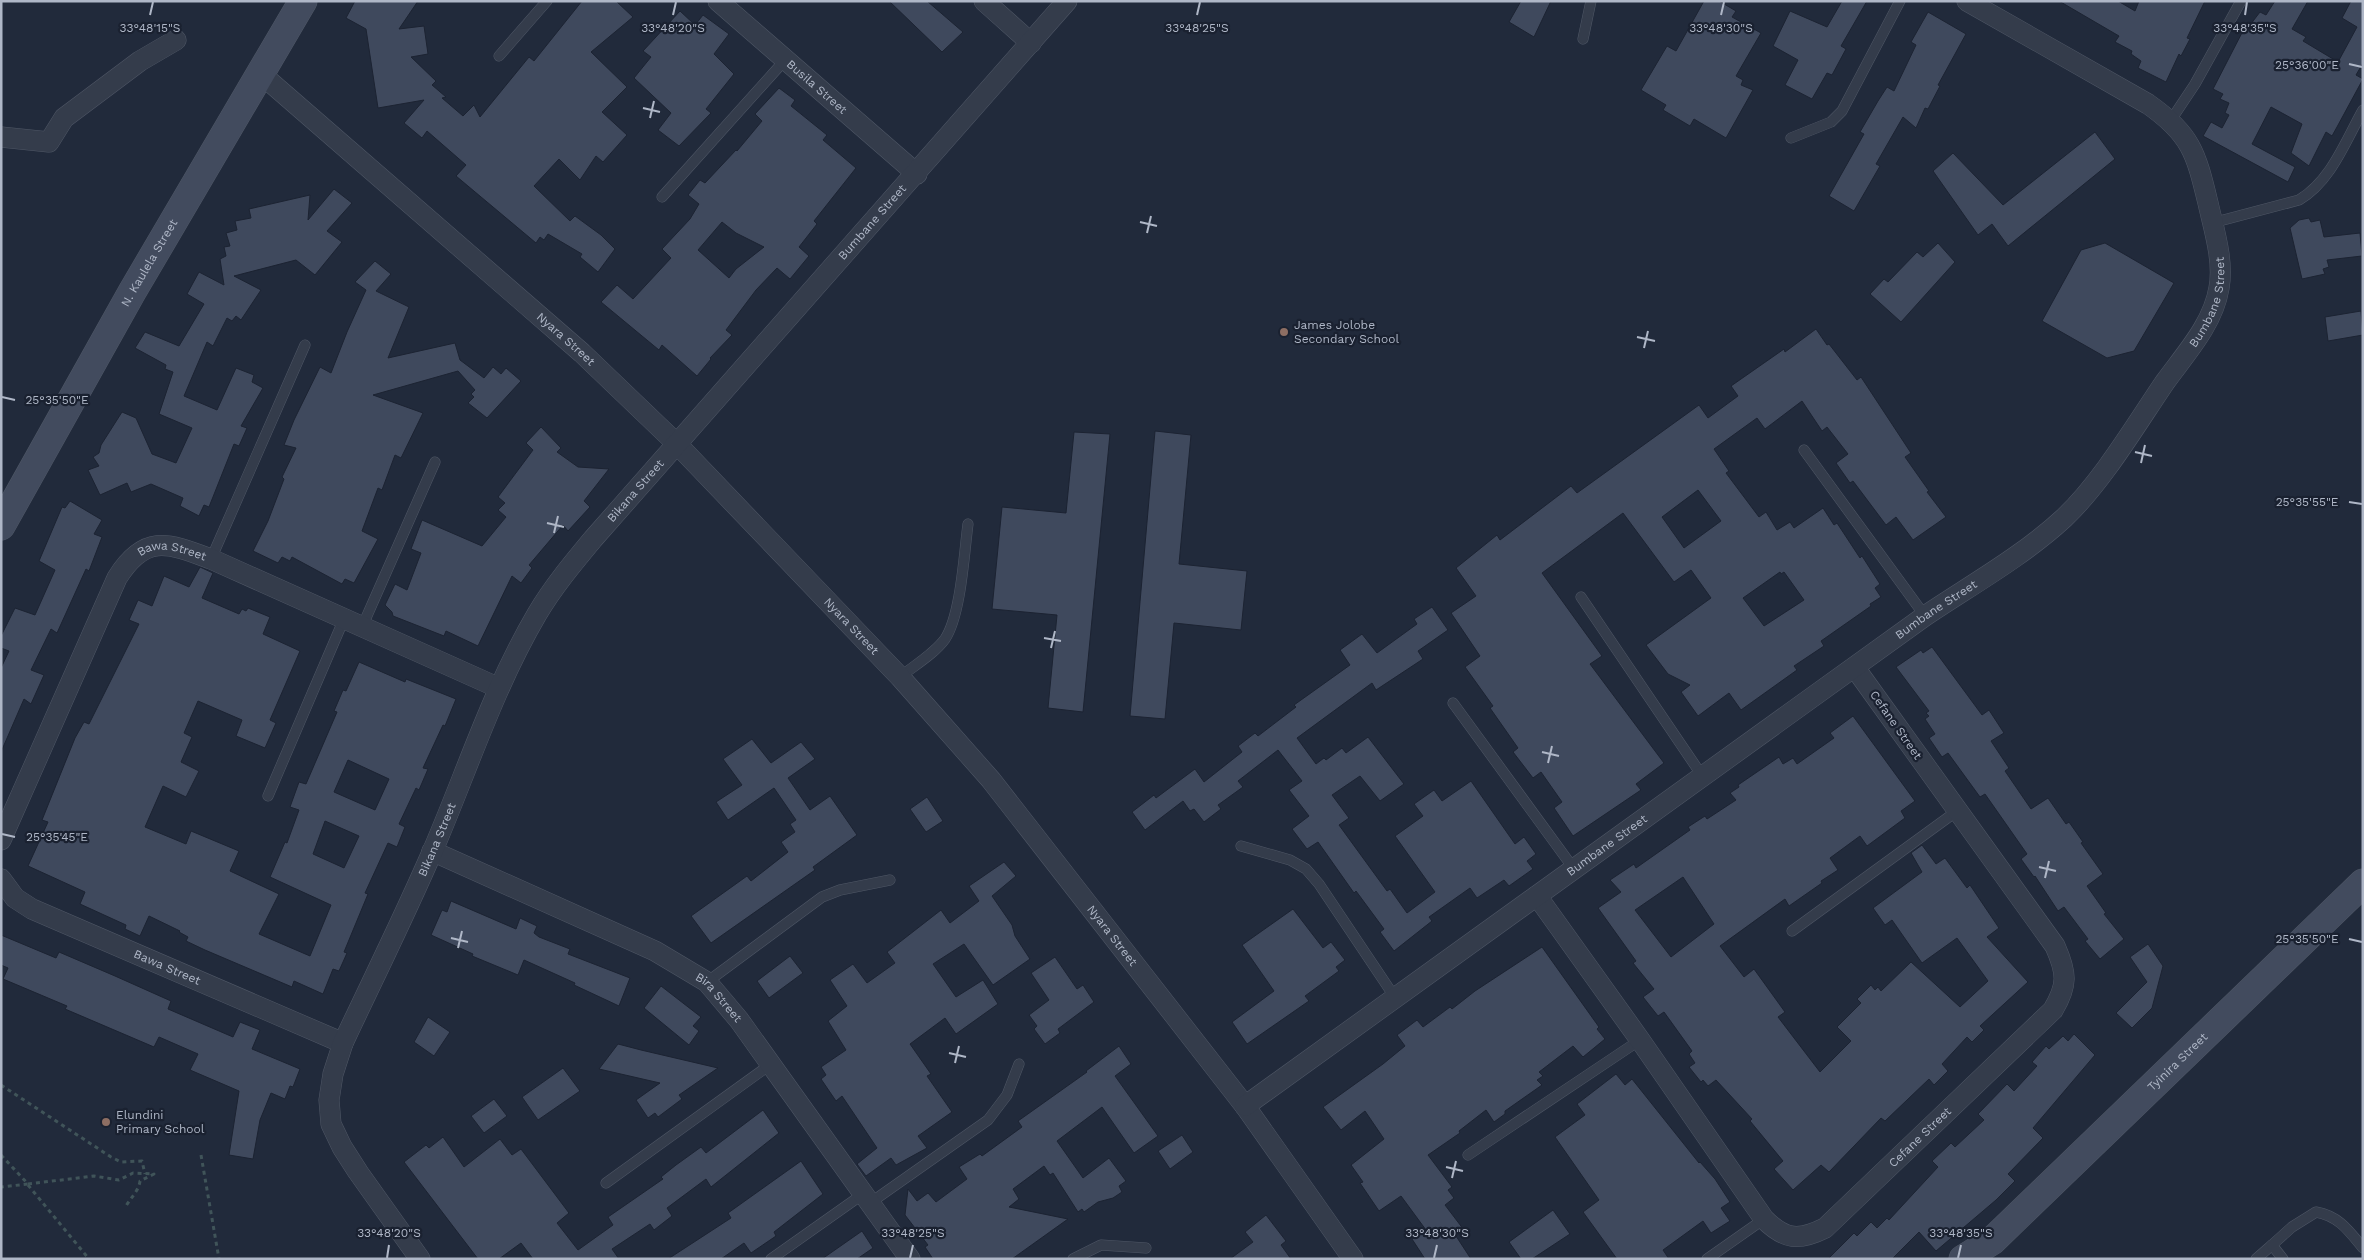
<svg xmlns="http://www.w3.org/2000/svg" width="2364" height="1260" viewBox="0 0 2364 1260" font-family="'Work Sans',sans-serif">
  <rect width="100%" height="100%" fill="#212a3b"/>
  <!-- building -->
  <g fill="#3f495d" stroke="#1c2332" fill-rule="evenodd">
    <path d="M355,1h63l-19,28 25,-3 4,28 -17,3 25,24 -4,4 14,12 -4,1 21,18 11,-11 6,12 49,-60 5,4 48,-60h34l17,16 -42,35 36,35 -25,25 25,23 -24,27 -7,-6 -16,24 -21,-21 -25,27 36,35 5,-5 26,19 14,14 -17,23 -18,-15 2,-3 -34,-20 -4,6 -4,-3 -4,6 -80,-67 10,-11 -39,-34 -5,7 -18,-15 20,-23 -46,8 -12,-79 -20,-11z"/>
    <path d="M889,1h38l36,31 -21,20z"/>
    <path d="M1521,1h30l-17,36 -25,-15z"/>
    <path d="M1704,1h15l17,10 -4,6 29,16 -25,43 7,4 -2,5 12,5 -27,48 -32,-19 -4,7 -27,-16 3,-5 -25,-15 26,-44 9,5z"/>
    <path d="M1842,1h25l-26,45 5,3 -14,26 -5,-2 -15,26 -27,-14 13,-25 -25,-14 17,-35 37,16z"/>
    <path d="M2059,1h59l17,10 4,-10h66l-18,37 3,1 -9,17 -2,-2 -13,28 -28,-14 3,-7 -10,-7 1,-3 -17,-9 4,-6z"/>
    <path d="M2275,1h33l-16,28 14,8 -3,4 35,21 19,-35 -15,-9 9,-17h12v62l-7,12 7,4 -26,48 -5,9 -6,-4 -17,34 -18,-13 11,-29 -31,-17 -19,37 43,23 -7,15 -85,-46 8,-14 11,6 7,-13 -4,-2 4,-10 -9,-4 3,-5 -10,-5 34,-66 3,2 10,-13 6,3z"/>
    <path d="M680,11l15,14 8,-10 26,19 -15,20 20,20 -28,35 5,4 -32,33 -21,-16 13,-17 -37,-35 17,-21 -8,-6z"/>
    <path d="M1928,12l38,22 -28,51 2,1 -12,23 -3,-1 -9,20 -13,-11 -27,47 4,2 -26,45 -25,-15 35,-62 -4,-2 18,-31 9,-14 7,4 22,-46 -5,-3z"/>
    <path d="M779,88l16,12 -4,6 36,29 -4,5 33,28 -42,53 3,3 -18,23 10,9 -19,23 -13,-11 -21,22 -30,40 6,5 -22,23 1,1 -14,17 -35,-31 -3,5 -58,-48 16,-17 16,14 38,-41 -9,-9 28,-30 9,-15 -11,-9 12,-15 5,3 31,-33 1,1 25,-30 -7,-7zM722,222l14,11 28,14 -28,22 -7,9 -31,-28z"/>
    <path d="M2095,132l20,27 -107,87 -16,-22 -14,11 -45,-64 20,-18 50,52z"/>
    <path d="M334,189l18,14 -25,28 15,11 -27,33 -19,-15 -62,16 27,14 -20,30 -5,-4 -4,5 -5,-3 -14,28 -6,-4 -23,54 33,14 19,-42 18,7 -2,7 11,6 -22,38 6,2 -8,18 -5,-2 -25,63 -5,-2 -5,11 -19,-10 3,-8 -32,-14 -20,8 -4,-9 -27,12 -12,-25 11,-4 -6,-9 6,-4 2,-8 21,-33 14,6 16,36 24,9 16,-35 -33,-14 14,-42 -8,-3 1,-4 -31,-17 10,-16 34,14 25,-42 -17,-10 12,-22 25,13 -4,-26 6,-3 -2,-9 6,-1 -4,-13 11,-3 -2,-9 16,-3 -2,-9 61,-14 -2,25z"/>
    <path d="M2309,218l2,4 9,-2 4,17 36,-4 2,23 -35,4 2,7 -6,2 2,5 -23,5 -12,-51 9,-8z"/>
    <path d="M1938,243l17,19 -54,60 -31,-28 14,-15 4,3 29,-30 6,5z"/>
    <path d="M2105,243l69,40 -40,68 -27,7 -65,-37 39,-71z"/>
    <path d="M375,261l16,13 -15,17 33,16 -21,51 67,-15 5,17 24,18 9,-11 8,7 5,-6 15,13 -34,37 -19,-15 6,-6 -3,-3 4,-4 -17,-19 -85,24 50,18 -22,45 -6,-3 -13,35 -4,-2 -16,43 16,8 -24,44 -9,-4 -3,5 -50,-27 -2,4 -8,-4 -4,6 -25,-12 15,-30 16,-42 -2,-2 14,-29 -12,-3 10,-25 26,-53 11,6 16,-41 19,-42 -11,-8z"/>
    <path d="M2361,311l2,24 -35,6 -3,-24z"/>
    <path d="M1816,329l11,16 2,-1 28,36 4,-3 50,76 -6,4 24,34 -2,1 19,25 -33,23 -17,-23 -10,8 -33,-44 -3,2 -14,-20 12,-9 -21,-27 -5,4 -20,-30 -37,28 -8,-11 -43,31 15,22 -3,2 33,44 7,-5 11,18 13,-8 4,6 29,-20 11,17 3,-2 23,35 2,-2 18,28 -5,4 6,9 -11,7 1,2 -50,35 3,5 -30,20 3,4 -56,40 -12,-17 -31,23 -17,-24 9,-7 -22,-11 -22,-29 65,-47 -20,-28 -17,12 -51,-69 -81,60 60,83 -12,8 74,99 -28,21 5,6 -68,46 -19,-28 8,-6 -21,-30 -8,6 -20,-26 5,-4 -28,-40 3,-2 -28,-39 15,-11 -29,-43 25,-17 -20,-28 41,-33 3,5 71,-54 6,7 122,-88 9,13 30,-22 -7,-10 53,-37 1,3zM1698,490l23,31 -37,27 -22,-31zM1780,572l1,2 3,-2 20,28 -40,26 -21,-28z"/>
    <path d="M541,427l20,21 -4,4 21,15 31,2 -25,32 6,6 -22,24 -5,-6 -34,40 3,3 -11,15 -9,-7 -34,70 -32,-15 -2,5 -51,-20 -1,-4 -7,-7 10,-21 12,6 14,-37 -10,-4 11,-29 60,26 24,-29 -8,-7 7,-7 -7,-6 35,-47 -7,-7z"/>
    <path d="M1155,431l36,4 -12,129 68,7 -6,59 -67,-7 -9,96 -35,-3z"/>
    <path d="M1074,432l36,2 -27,278 -35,-4 9,-93 -65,-6 10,-102 64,6z"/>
    <path d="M70,501l32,19 -8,14 8,3 -13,34 -3,-2 -29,64 -6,-4 -20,41 13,5 -13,29 -7,-5 -23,53v-84l8,-17 -8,-3v-12l14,-28 20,7 20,-45 -16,-9 23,-54 3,1z"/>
    <path d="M200,567l13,6 -11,25 37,16 3,-5 4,2 2,-3 22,9 -7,17 37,17 -30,69 6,3 -11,25 -29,-12 6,-16 -44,-19 -14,32 8,4 -11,25 18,9 -13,26 -23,-11 -18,41 41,17 5,-13 48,20 -9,20 49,23 -20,40 51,22 21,-51 -61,-28 15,-35 2,1 12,-33 -9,-3 9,-25 7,2 31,-72 -3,-1 9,-21 3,1 13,-29 46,20 1,-3 50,20 -11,27 -2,-1 -20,43 5,1 -9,21 -3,-2 -17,36 6,3 -8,20 -9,-4 -23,50 3,1 -24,58 3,1 -8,18 -6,-2 -10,25 -29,-13 -2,6 -87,-37 -19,-9 2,-4 -9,-5 1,-1 -31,-15 -9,20 -15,-7 1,-4 -46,-21 5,-12 -57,-26 20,-44 -6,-2 33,-82 9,-16 5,2 50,-100 -10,-4 9,-20 14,6 12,-30 25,11zM348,760l41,19 -14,31 -41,-18zM325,821l34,15 -15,32 -31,-14z"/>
    <path d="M1432,607l16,23 -30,21 5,8 -47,31 -4,-7 -75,55 19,26 8,-6 2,2 16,-12 4,5 22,-16 36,47 -24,17 -20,-25 -28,19 17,23 -10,7 48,66 3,-2 17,24 28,-21 -40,-56 28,-20 -9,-12 20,-14 8,11 29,-20 44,63 9,-7 12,17 -9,7 6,8 -24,17 -5,-6 -27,18 -7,-10 -41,29 3,4 -38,30 -14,-19 4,-3 -28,-38 -2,2 -36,-51 -11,7 -15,-20 17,-13 -20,-26 13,-9 -24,-31 -40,31 5,6 -25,18 3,4 -17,13 -10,-13 -4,2 -7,-10 -38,29 -13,-18 22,-17 2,3 39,-29 9,13 38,-30 -4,-6 17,-13 3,3 38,-29 -2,-2 56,-40 -10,-15 22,-16 15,19 40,-29 -3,-5z"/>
    <path d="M1932,647l50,68 7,-5 15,23 -13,8 18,27 -4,3 26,38 17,-11 18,26 3,-2 14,20 -2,1 22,31 -16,12 19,27 -2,1 20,25 -24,20 -15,-18 3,-2 -24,-32 -6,4 -23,-35 -1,1 -13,-18 6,-5 -42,-60 -5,3 -32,-44 -6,4 -13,-19 6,-4 -10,-15 4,-3 -3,-3 3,-2 -33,-44 25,-17 2,3z"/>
    <path d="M1853,716l62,85 -14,10 4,7 -38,28 -7,-10 -30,22 8,12 -17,11 1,2 -33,23 -4,-7 -65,47 24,31 10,-8 31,43 -7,5 42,55 31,-31 -14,-14 24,-24 -4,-4 14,-14 4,5 3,-3 3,4 30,-29 49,45 28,-26 -31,-43 -35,25 -30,-43 -7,5 -12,-17 49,-36 -11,-19 11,-8 14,19 9,-6 22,30 3,-3 29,43 -12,9 41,45 -48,44 4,4 -12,12 -5,-5 -25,27 6,7 -14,14 -5,-6 -44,42 -4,-3 -52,54 -8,-7 -28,25 -19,-21 9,-8 -33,-40 2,-2 -36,-39 -8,6 -5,-6 -2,2 -12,-15 6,-4 -6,-9 3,-3 -28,-39 -6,4 -15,-19 11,-8 -21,-26 3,-2 -38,-53 23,-16 -11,-12 24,-16 2,4 54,-38 -2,-3 17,-11 2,3 29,-19 -6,-7 9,-6 -1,-2 41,-28 4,7 10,-6 4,6 37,-26 -4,-5zM1683,877l31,47 -43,33 -36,-47z"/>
    <path d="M752,739l19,24 30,-21 14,17 -27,19 22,32 20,-14 27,39 -44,32 2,3 -104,73 -20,-27 56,-40 4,5 37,-29 -7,-10 14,-10 -5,-8 6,-4 -22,-32 -46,32 -12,-18 26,-17 -19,-26z"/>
    <path d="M927,797l16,24 -17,11 -16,-23z"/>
    <path d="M1004,862l12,14 -24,20 20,29 3,11 15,23 -37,26 -29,-41 -31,20 23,33 27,-17 15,24 -42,30 -11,-16 -35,26 21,30 -4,2 25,36 -34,24 9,12 -31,17 -5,-7 -25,18 -9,-12 20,-16 -35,-52 -6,5 -15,-22 5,-4 -5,-8 25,-17 -18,-29 19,-15 -17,-26 23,-16 14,19 28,-20 -8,-11 54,-42 9,13 29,-22 -10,-15z"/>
    <path d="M451,901l65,28 4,-11 17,8 -3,7 5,4 31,12 -2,5 62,24 -11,28 -45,-21 1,-2 -51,-23 -6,15 -46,-19 1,-2 -42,-19 11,-25 5,2z"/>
    <path d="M1293,909l30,39 8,-6 14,18 -9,7 3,4 -34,25 4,5 -62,43 -15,-22 42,-31 -32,-46z"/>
    <path d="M1,935l55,23 3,-6 56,24 56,25 -3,8 65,28 7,-15 20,8 -8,19 48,20 -7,18 -3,-1 -5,13 -14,-6 -11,27 -7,39 -24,-4 10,-64 -49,-21 8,-16 -39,-17 -5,10 -89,-38 2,-3 -64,-27 5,-11 -7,-3z"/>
    <path d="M2148,944l15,22 -11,42 -20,20 -16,-15 31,-31 -17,-25z"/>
    <path d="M1542,947l57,80 -2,2 8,10 -22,18 -10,-11 -34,26 4,4 -6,4 5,5 -37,26v3l-11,8 -8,-12 -27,21 1,2 -32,22 24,32 -4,3 6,8 -9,7 19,25 -8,6 15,23h-46l-13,-20 14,-9 -25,-34 -22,15 -19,-28 3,-1 -12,-17 33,-26 -19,-28 -24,19 -18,-23 60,-43 22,-18 -8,-11 20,-15 6,7 27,-20 2,2 23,-18z"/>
    <path d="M790,956l13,17 -34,25 -12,-17z"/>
    <path d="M1055,957l22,32 6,-4 11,17 -36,27 2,4 -15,11 -11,-15 3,-3 -8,-11 20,-15 -18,-27z"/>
    <path d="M661,986l40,31 -8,9 6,5 -10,14 -45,-37z"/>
    <path d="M428,1017l22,15 -16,24 -20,-14z"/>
    <path d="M2074,1034l21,21 -62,73 10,10 -35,36 7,7 -19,19 -60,51 -17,-19 -27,27h-64l26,-26 3,3 14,-14 6,6 10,-10 2,2 49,-53 -6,-6 19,-18 4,4 29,-27 -6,-6 29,-30 7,7 23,-25 -5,-4 14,-16 3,3 14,-13 5,5z"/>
    <path d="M618,1044l23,6 77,18 -39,27 3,4 -24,18 -3,-4 -7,5 -12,-18 24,-17 -61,-14z"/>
    <path d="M1119,1046l12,18 -16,12 43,60 -24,17 -32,-46 -45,34 26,37 26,-20 17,23 -7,5 3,6 -9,6 -15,4 -14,10 -2,-3 -4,3 -25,-39 -3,2 -6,-9 -31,23 6,10 -10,8 59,12 -56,40h-79l-8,-12 3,-2 -23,-30 3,-26 9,12 11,-8 8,9 31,-23 -8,-12 21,-13 2,2 40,-29 -4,-6 69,-49 -1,-1z"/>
    <path d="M563,1068l17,23 -42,29 -16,-23z"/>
    <path d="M1616,1074l9,11 7,-6 67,84 1,-1 15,17 15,23 -9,6 9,13 -19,12 -8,-12 -40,29 6,9h-52l-34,-47 16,-12 -44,-63 30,-22 -8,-11z"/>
    <path d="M494,1099l13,17 -23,17 -13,-17z"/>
    <path d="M763,1110l16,23 -68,54 -5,-8 -39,29 5,8 -18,14 -4,-6 -38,25 7,10h-86l-12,-16 -22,16h-21l-74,-97 22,-17 3,3 14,-11 21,30 36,-28 12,16 9,-6 48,64 -12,10 21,27 35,-25 -5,-8 55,-38 -2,-2 15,-12 25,-18 5,6z"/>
    <path d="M1182,1135l11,17 -23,17 -12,-18z"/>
    <path d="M801,1161l22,33 -49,38 2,4 -25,17 -7,-10 -23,16h-53l63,-41 -3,-5z"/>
    <path d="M1553,1210l17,24 -38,25h-11l-12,-17z"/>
    <path d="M1266,1215l20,26 -5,4 10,14h-61l23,-17 -8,-10z"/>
    <path d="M862,1231l11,17 -16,11h-35z"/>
  </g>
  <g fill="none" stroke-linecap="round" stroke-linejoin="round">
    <defs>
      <g id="lane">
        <path d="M1583,39l8,-38"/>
        <path d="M499,56l48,-55"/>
        <path d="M2171,120l24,-36 46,-83"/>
        <path d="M1791,138l40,-16 11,-11 58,-110"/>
        <path d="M662,197l123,-137"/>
        <path d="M2212,223l87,-23c32,-19 46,-58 64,-90"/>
        <path d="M1804,450l121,166"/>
        <path d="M211,559l94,-214"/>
        <path d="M1581,597l122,180"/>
        <path d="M362,627l73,-165"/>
        <path d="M900,677c15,-12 34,-23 45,-38 16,-24 19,-85 23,-115"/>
        <path d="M1453,703l121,166"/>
        <path d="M268,796l76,-177"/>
        <path d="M1241,846l49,14 16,9 13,15 77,115"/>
        <path d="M1792,931l165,-120"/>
        <path d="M707,982l115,-85 18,-7 50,-10"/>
        <path d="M1468,1155l172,-115"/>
        <path d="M606,1183l165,-119"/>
        <path d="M870,1203l118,-83 19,-25 12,-31"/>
        <path d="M771,1259l92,-65"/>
        <path d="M1073,1259l28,-14 45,3"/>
        <path d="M1707,1259l57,-40"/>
        <path d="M2256,1259l16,-14"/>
        <path d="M2283,1259l-11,-14 20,-18 24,-15c23,4 33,19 47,36"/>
      </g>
      <g id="street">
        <path id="s1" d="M718,1l199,173"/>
        <path d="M984,1l47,42"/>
        <path id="s2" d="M261,74l321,279 95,91 223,233 91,103 254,326 108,153"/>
        <path d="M1,137l48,5 15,-24 76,-57 36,-21"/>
        <path id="s3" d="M1,840l116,-262c28,-45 51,-35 94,-19l288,129"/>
        <path id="s4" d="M432,851l223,100 52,31 32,38 171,239"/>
        <path id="s5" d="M1,879l14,19 17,11 311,134"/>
        <path id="s6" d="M1537,896l103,144 124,179c21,21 35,22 61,9l228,-218c15,-25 14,-37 2,-64l-200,-278"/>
        <path id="s7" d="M1245,1106l680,-490c46,-31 98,-60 139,-98 38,-36 71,-92 101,-136 21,-29 48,-58 54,-94 5,-27 -5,-58 -11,-85 -12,-50 -17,-69 -60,-99l-181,-103"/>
        <path id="s8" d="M420,1259l-62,-87 -16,-25 -11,-23 -2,-24 4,-26 10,-31c30,-64 62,-128 90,-193 34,-79 60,-161 104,-236 16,-27 36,-51 56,-75l474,-538"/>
      </g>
      <g id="secondary">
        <path id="s9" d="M1,526l131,-234 171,-291"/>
        <path id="s10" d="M1963,1259l29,-18 371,-358"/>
      </g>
    </defs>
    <!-- lane casing -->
    <use href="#lane" stroke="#4f5766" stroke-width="11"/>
    <!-- street casing -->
    <use href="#street" stroke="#4f5766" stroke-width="21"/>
    <!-- secondary casing -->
    <use href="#secondary" stroke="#4f5766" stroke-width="29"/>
    <!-- path -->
    <g stroke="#405459" stroke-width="3" stroke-dasharray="4 4" stroke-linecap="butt">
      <path d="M1,1085l110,72 10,5 21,-1 3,13"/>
      <path d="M1,1155l27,29 -27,3"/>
      <path d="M201,1155l18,104"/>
      <path d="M28,1184l66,-8 25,4 14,-7 21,1 -14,7c-1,10 -10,17 -15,27"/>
      <path d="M28,1185l61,74"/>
    </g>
    <!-- lane -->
    <use href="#lane" stroke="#343c4b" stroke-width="10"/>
    <!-- street -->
    <use href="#street" stroke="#343c4b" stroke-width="20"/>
    <!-- secondary -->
    <use href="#secondary" stroke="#424b5e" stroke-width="28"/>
  </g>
  <!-- ticks -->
  <path fill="none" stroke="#afb7c7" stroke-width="2" d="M150,15l3,-13M673,15l3,-13M1197,15l3,-13M1721,15l3,-13M2245,15l2,-13M2349,64l13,3M643,108l17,4M650,118l4,-17M1140,222l17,4M1147,233l4,-17M1637,337l18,4M1644,348l4,-17M2,397l13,3M2135,452l17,4M2141,463l4,-18M2349,502l13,2M547,523l17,4M554,533l4,-17M1044,638l17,3M1051,648l4,-17M1542,752l17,4M1548,763l4,-17M2,834l13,3M2039,867l17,4M2045,878l4,-17M451,938l17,4M2349,939l13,3M458,948l4,-17M949,1053l17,4M955,1063l4,-17M1446,1167l17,4M1452,1178l4,-17M387,1258l2,-13M910,1258l3,-13M1434,1258l3,-13M1958,1258l3,-13"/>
  <!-- markers -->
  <g fill="#8d6e63" stroke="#1a2130" stroke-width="2">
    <circle cx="1284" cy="332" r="5"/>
    <circle cx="106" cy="1122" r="5"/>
  </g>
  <g text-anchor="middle" stroke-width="4.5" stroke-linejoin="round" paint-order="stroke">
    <!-- street labels -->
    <g font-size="12" fill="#afb7c7" stroke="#1a2130">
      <text dy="4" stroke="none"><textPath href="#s1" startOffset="131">Busila Street</textPath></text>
      <text dy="4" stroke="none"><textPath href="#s8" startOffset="1232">Bumbane Street</textPath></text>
      <text dy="4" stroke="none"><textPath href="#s9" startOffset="302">N. Kaulela Street</textPath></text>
      <text dy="4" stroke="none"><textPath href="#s7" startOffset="1271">Bumbane Street</textPath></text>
      <text dy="4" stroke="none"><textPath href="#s2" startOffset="404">Nyara Street</textPath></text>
      <text dy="4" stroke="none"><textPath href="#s8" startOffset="874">Bikana Street</textPath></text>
      <text dy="4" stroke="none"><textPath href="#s3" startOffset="355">Bawa Street</textPath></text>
      <text dy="4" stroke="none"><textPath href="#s7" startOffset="851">Bumbane Street</textPath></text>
      <text dy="4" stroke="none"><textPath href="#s2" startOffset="809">Nyara Street</textPath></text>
      <text transform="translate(1896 725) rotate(55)" y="4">Cefane Street</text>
      <text dy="4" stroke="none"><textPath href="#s8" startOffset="469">Bikana Street</textPath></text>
      <text dy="4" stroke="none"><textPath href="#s7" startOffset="446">Bumbane Street</textPath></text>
      <text dy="4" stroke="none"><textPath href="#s2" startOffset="1214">Nyara Street</textPath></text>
      <text dy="4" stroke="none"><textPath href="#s5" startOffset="191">Bawa Street</textPath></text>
      <text dy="4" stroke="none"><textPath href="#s4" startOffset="324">Bira Street</textPath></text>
      <text dy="4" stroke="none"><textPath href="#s10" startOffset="292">Tyinira Street</textPath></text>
      <text dy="4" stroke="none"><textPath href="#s6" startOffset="594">Cefane Street</textPath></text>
    </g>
    <!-- poi labels -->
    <g font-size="12" fill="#afb7c7" stroke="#1a2130" text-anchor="start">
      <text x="1294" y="329">James Jolobe<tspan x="1294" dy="14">Secondary School</tspan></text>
      <text x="116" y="1119">Elundini<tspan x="116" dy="14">Primary School</tspan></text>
    </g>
  </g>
  <g font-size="12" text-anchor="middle" fill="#afb7c7" stroke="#1a2130" stroke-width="4.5" stroke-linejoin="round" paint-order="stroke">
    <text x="150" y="32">33°48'15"S</text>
    <text x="673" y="32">33°48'20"S</text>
    <text x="1197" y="32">33°48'25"S</text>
    <text x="1721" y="32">33°48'30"S</text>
    <text x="2245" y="32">33°48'35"S</text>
    <text x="2307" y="69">25°36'00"E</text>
    <text x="57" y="404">25°35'50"E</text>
    <text x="2307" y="506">25°35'55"E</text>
    <text x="57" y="841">25°35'45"E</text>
    <text x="2307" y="943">25°35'50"E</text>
    <text x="389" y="1237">33°48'20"S</text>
    <text x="913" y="1237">33°48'25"S</text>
    <text x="1437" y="1237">33°48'30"S</text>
    <text x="1961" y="1237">33°48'35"S</text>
  </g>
  <!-- border -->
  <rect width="2364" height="1260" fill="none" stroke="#afb7c7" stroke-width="5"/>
</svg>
